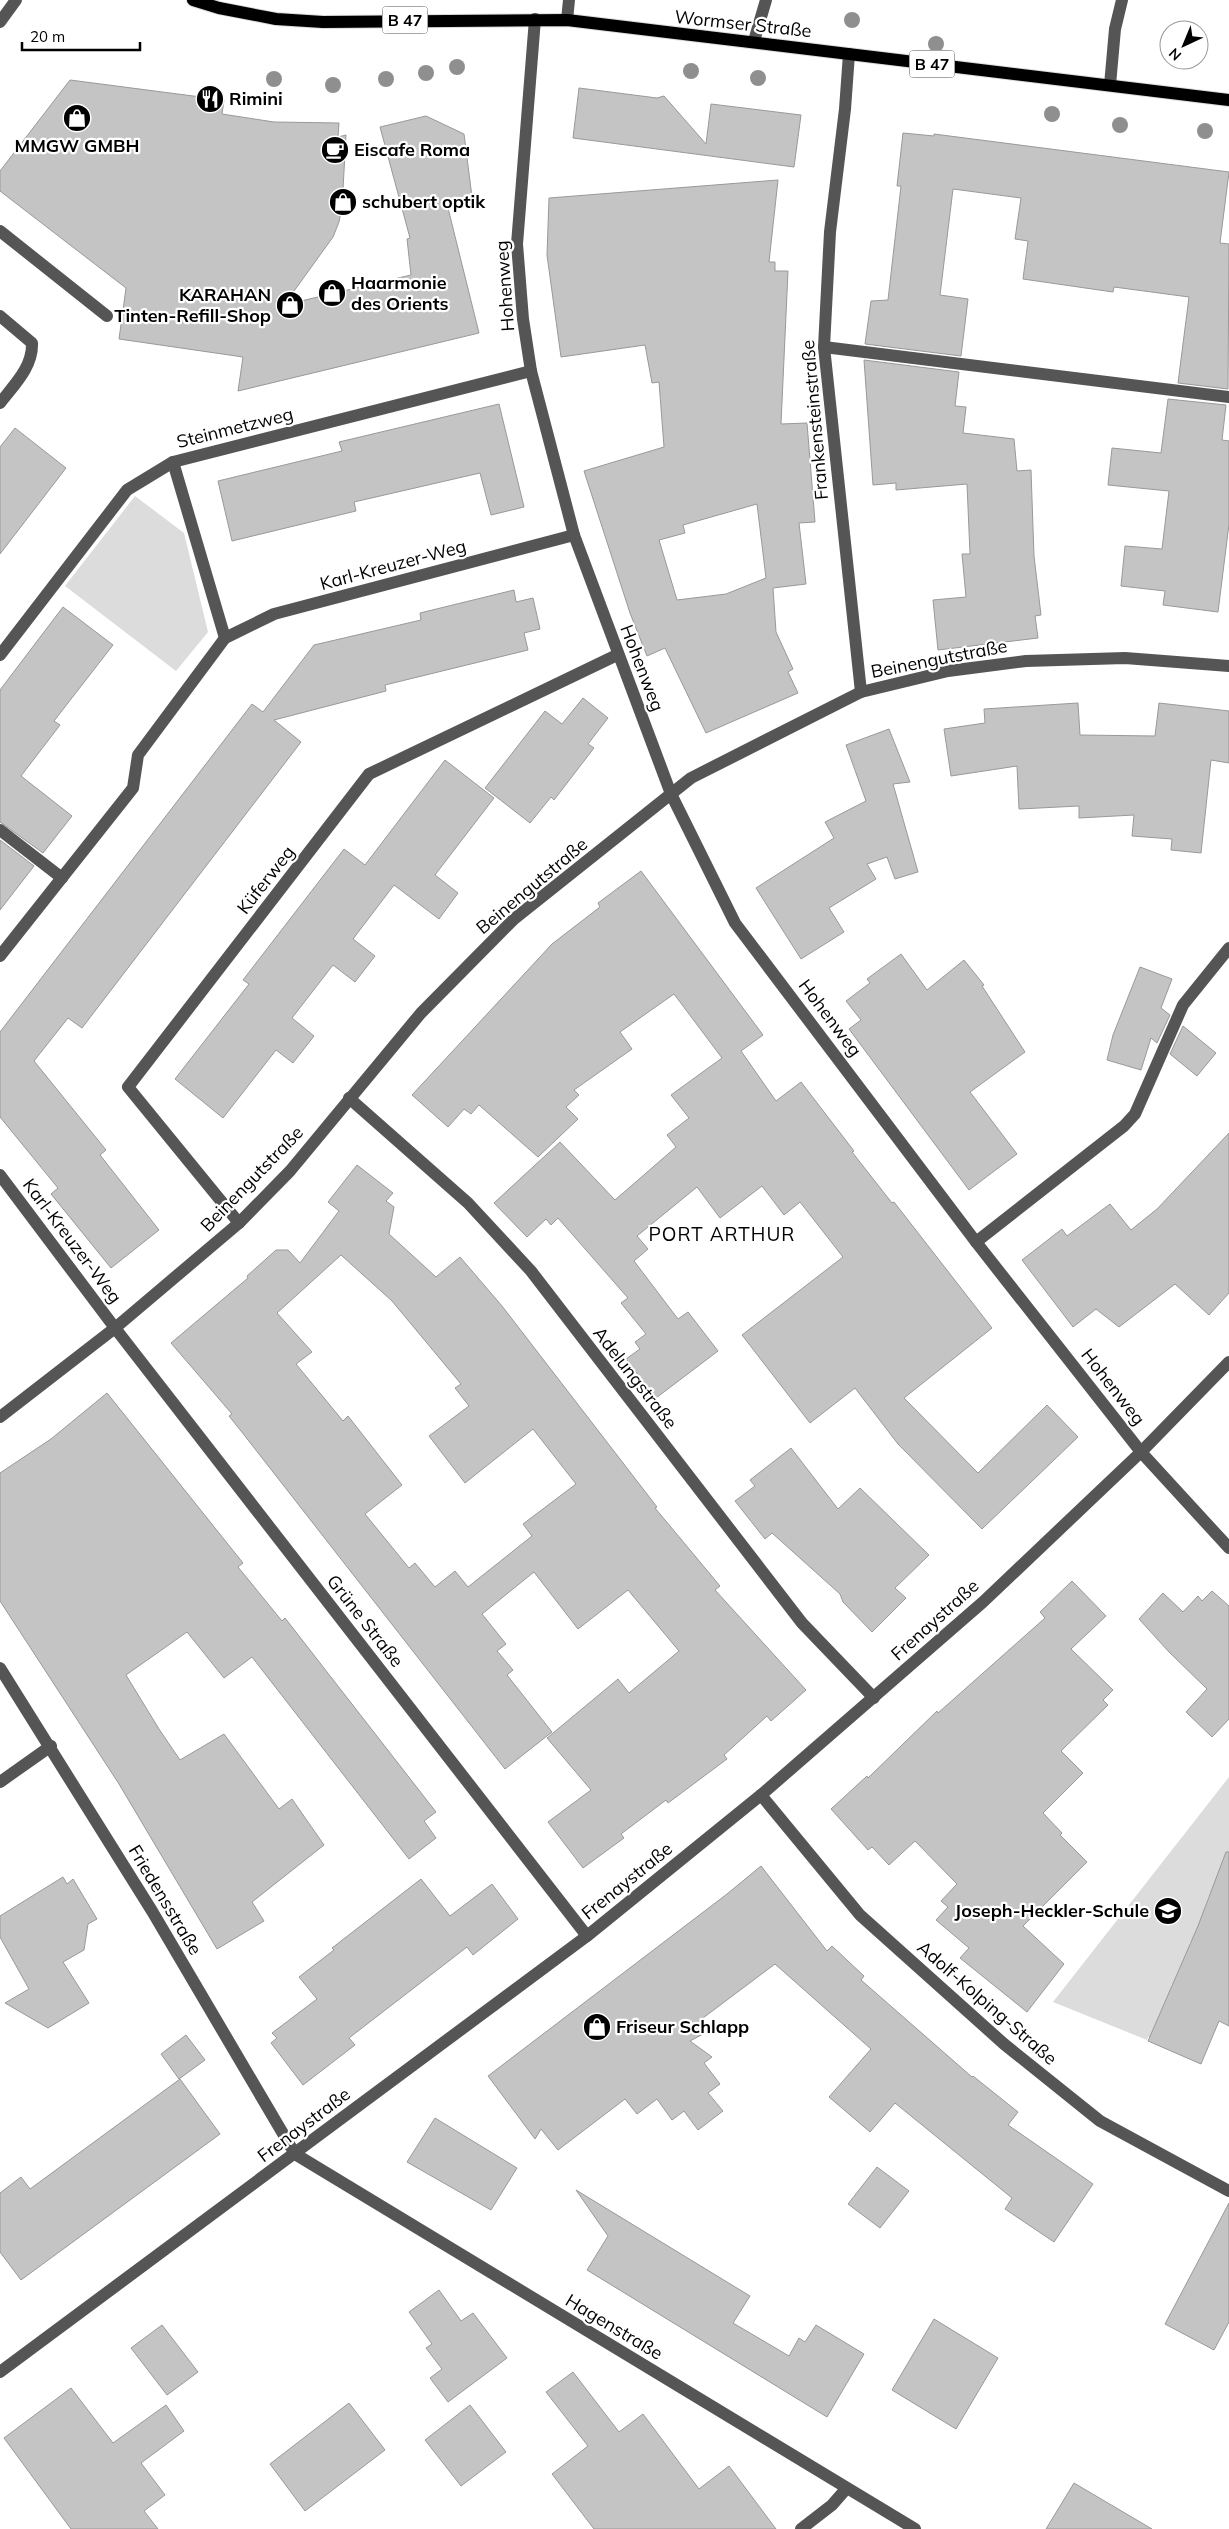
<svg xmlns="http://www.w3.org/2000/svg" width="1229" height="2529" viewBox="0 0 1229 2529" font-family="Mulish,sans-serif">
  <rect width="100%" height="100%" fill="#fff"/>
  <!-- green -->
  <g fill="#dcdcdc">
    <path d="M135,496l49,37 24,99 -32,39 -111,-85z"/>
    <path d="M1229,1777v78l-21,43 -14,44 -3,-1 -2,3 4,2 -17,38h-4l-1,2 4,2 -22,50 -5,-1 -1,3 -94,-38z"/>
  </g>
  <!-- building -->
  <g fill="#c4c4c4" stroke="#999" fill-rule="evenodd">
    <path d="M70,80l154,20 -2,14 52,8 65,1 -1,14 8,-2 -4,72 -3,15 -6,15 -49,68 127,-30 -4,-36 3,-1 -30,-111 46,-11 38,18 8,63 -25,7 32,129 -241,58 5,-34 -124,-18 7,-51 -126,-97v-20z"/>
    <path d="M579,88l78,10 7,-2 42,48 5,-40 90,11 -7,52 -221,-29z"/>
    <path d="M903,133l31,3v-2l295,38 -9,71 9,1 -1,145 -50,-6 11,-86 -75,-10 -1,5 -90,-13 5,-38 -13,-2 6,-41 -68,-9 -13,106 28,4 -7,57 -96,-12 6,-43 17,-1 13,-114h-4z"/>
    <path d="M778,180l-9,82h6v9h13l-7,153 26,-1 8,99 -16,1 7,61 -33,4 3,44 17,37 -5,3 10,21 -92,40 -41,-85 -18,8 -17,-43 -46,-142 80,-24 -5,-65 -7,1 -7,-38 -84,12 -14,-102 2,-57zM757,504l9,74 -40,16 -49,6 -18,-60 26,-7 -2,-8z"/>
    <path d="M864,360l95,12 -4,34 11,1 -3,26 51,6 3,32 14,-1 3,86 7,59 -6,1 3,22 -100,12 -5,-50 33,-3 -4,-43h8l-3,-70 -71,6v-7l-23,2z"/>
    <path d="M1168,399l58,6 -4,35 7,1v83l-11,88 -55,-7 2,-14 -44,-5 4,-40 37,3 7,-58 -61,-6 4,-37 49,5z"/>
    <path d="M499,404l25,103 -33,8 -11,-42 -126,29 2,9 -124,30 -14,-60 124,-30 -3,-9z"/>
    <path d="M15,428l51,40 -66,86v-107z"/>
    <path d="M514,590l2,12 17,-4 7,31 -16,4 4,17 -143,35 1,6 -112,29 27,22 -219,286 -14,-10 -34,43 72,89 -6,5 59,75 -48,38 -60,-74 7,-6 -58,-71v-85l252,-328 11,8 51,-67 107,-25 -1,-7z"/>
    <path d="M63,607l50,38 -59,76 6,4 -39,51 51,40 -29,37 -43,-31v-132z"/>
    <path d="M583,698l25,20 -20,26 6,4 -40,52 -3,-3 -21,26 -45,-35 60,-77 17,13z"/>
    <path d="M1078,703l2,32 75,1 4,-33 70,8v52l-18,-3 -10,93 -30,-3 1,-11 -40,-3 2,-21 -55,3v-12l-60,3 -2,-43 -66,10 -7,-47 41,-6 -1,-14z"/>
    <path d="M889,729l21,53 -17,2 25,88 -23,7 -8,-22 -20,7 9,15 -47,29 15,24 -43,27 -45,-71 78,-50 -9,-16 41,-21 -20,-56z"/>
    <path d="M445,760l49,38 -59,77 23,18 -19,26 -45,-34 -41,54 22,17 -20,26 -22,-17 -41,53 22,18 -21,27 -17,-13 -53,68 -48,-39 74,-95 -6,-4 101,-131 21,16z"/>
    <path d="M0,840l34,26 -34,44z"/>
    <path d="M641,871l122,164 -22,16 35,50 25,-19 53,69 -2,1 40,51 2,-1 98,126 -88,70 74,75 69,-68 31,32 -96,92 -84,-85 -43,-56 -45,35 -68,-88 101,-78 -43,-55 -16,13 -22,-29 -42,32 -23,-31 -60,49 11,13 -14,12 44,58 10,-7 30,39 -62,47 -30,-39 14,-10 -5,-7 11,-8 -25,-31 7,-5 -70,-80 -7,7 -5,-6 -19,18 -33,-34 66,-61 55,58 61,-53 -9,-12 22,-17 -18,-23 51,-37 -48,-64 -54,38 12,17 -58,41 5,5 -13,12 12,12 -40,38 -59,-52 -8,9 -7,-5 -16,18 -36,-32 140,-151 48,-37 -2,-4z"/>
    <path d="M901,954l26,36 37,-30 20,25 -2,1 43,66 -55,40 47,62 -48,36 -120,-161 12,-9 -15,-19 24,-18 -3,-4z"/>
    <path d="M1140,967l32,12 -11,29 9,7 -13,28 -6,-5 -10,32 -34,-10 6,-25z"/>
    <path d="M1183,1026l33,27 -19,23 -27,-22z"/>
    <path d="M1229,1133v160l-20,22 -34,-31 -56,43 -23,-18 -23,18 -51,-67 40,-31 5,7 43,-32 21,26 26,-21z"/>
    <path d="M357,1165l36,28 -7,8 8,6 -5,27 47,43 24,-20 42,49 155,201 -2,1 65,78 -5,4 91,100 -35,31 -4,-5 -43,39 3,4 -59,44 -2,-3 -45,34 3,4 -41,30 -35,-46 43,-32 -44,-52 71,-59 11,14 50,-42 -51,-61 -50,39 -44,-57 -52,42 24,30 -9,7 16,19 -6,5 45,57 -47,37 -264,-338 -12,-15 3,-2 -61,-71 77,-65 -1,-2 29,-26h12l12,13 39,-52 -11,-9zM341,1255l51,46 69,83 -6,4 14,18 -40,30 36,47 68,-54 43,55 -53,40 9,12 -64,51 -13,-16 -20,16 -20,-24 -6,5 -44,-54 37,-29 -54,-69 -5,5 -47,-57 16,-12 -35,-39z"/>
    <path d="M107,1393l136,170 -5,4 44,54 3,-3 151,194 -12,9 12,17 -27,21 -157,-202 -28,21 -37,-46 -61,43 33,54 21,31 44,-26 55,75 13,-10 32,46 -72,57 12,19 -47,28 -98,-165 -119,-183v-128l51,-34z"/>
    <path d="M791,1448l47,61 22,-21 69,67 -34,33 11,10 -34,34 -29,-30 -3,-8 -68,-61 -7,6 -30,-38 20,-15 -5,-6z"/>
    <path d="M1072,1581l34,35 -35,33 42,41 -10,10 5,5 -47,46 22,22 -40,40 19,20 -2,2 27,27 -64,64 41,38 -37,48 -67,-54 9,-10 -33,-28 12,-13 -7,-6 16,-17 -42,-43 -26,24 -17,-18 -4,3 -37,-41 36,-33 1,2 69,-67 1,2 107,-95 -5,-6z"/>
    <path d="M1212,1591l17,15v113l-17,18 -26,-25 21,-23 -38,-37 -30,-33 24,-26 20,19 15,-16 4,5z"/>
    <path d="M1226,1852h3v174l-10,-5 -18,43 -53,-23 50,-115z"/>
    <path d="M761,1866l66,85 5,-5 32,30 -3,4 111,97 1,-1 45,36 -10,13 85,59 -39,58 -49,-33 7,-11 -117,-95 -25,29 -41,-35 42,-48 -96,-85 -76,57 8,11 -17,9 22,16 -8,6 16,21 -12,9 15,18 -25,19 -14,-19 -12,9 -15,-21 -20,15 -12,-15 -67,51 -17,-21 -6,10 -47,-63 239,-182z"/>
    <path d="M63,1877l4,7 6,-5 24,40 -9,5 -4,26 -21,12 26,41 -41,25 -43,-25 24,-14 -29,-52v-21z"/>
    <path d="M421,1879l29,37 42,-32 26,35 -45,36 -6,-8 -118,91 6,7 -52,40 -32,-42 6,-5 -5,-5 45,-34 -18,-22 35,-27 -2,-2z"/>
    <path d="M186,2035l19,25 -26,19 -18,-25z"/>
    <path d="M180,2079l40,55 -199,146 -21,-28v-59l21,-16 9,12z"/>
    <path d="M435,2118l82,50 -26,42 -84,-48z"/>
    <path d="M877,2167l32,24 -29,37 -32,-24z"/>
    <path d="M576,2190l174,106 -17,27 56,33 10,-18 6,4 11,-17 48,29 -37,63 -240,-147 21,-34z"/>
    <path d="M1229,2203v119l-15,28 -49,-26z"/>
    <path d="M439,2290l22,31 12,-8 34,45 -59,44 -18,-24 12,-9 -16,-21 6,-4 -23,-32z"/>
    <path d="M934,2319l64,39 -42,71 -64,-39z"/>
    <path d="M162,2325l36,47 -31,23 -36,-47z"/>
    <path d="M573,2372l46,60 24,-18 56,75 30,-23 47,63h-182l-42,-55 36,-28 -42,-54z"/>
    <path d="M71,2388l42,55 53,-38 18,26 -43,32 24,32 -21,16 14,18h-87l-67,-91z"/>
    <path d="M349,2403l36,47 -80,61 -35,-47z"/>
    <path d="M470,2405l36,47 -45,34 -36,-46z"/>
    <path d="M1074,2483l78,46h-106z"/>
  </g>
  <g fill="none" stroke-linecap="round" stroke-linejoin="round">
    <defs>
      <path id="major" d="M193,0l26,8 57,11 47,3 244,-2 662,80"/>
    </defs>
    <!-- major casing -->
    <use href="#major" stroke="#dbdbdb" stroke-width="14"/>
    <!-- minor -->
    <g stroke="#555" stroke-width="12">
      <path d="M535,19l-18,225 6,75 8,52 43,164 97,259 64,129 241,319 165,210 88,96"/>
      <path d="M567,20l2,-20"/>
      <path d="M0,22l16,-22"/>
      <path d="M754,41l12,-41"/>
      <path d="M849,54l-4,55 -15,123 -6,115 37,345"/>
      <path d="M1110,85l5,-56 7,-29"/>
      <path d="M0,231l107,85"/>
      <path d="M0,316l32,27c1,24 -18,42 -32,60"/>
      <path d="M824,347l405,50"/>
      <path d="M173,462l52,176"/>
      <path d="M0,655l127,-165 46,-28 358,-91"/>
      <path d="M0,830l62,48"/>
      <path d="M0,956l133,-168 5,-33 87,-117 49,-24 300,-79"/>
      <path d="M349,1098l119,105 63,68 271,352 72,75"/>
      <path d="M0,1175l115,153 472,608"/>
      <path d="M239,1223l-111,-136 241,-313 248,-119"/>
      <path d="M976,1242l148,-116 11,-12 48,-109 46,-57"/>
      <path d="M0,1417l115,-89 124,-105 51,-52 131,-158 93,-94 177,-141 170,-86 87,-21 78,-10 99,-3 104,8"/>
      <path d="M0,1668l152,243 143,243 620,375"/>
      <path d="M0,1782l51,-36"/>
      <path d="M761,1795l99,120 144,129 96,77 129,70"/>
      <path d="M0,2372l587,-436 174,-141 222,-193 158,-150 88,-90"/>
      <path d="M801,2529l31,-24 14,-16"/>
    </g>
    <!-- major -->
    <use href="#major" stroke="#000" stroke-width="12"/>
  </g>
  <!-- trees -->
  <g fill="#8f8f8f">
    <circle cx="852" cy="20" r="8"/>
    <circle cx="936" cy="44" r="8"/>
    <circle cx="457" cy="67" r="8"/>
    <circle cx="691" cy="71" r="8"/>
    <circle cx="426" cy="73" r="8"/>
    <circle cx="758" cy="78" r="8"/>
    <circle cx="274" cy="79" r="8"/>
    <circle cx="386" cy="79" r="8"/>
    <circle cx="333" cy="85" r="8"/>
    <circle cx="1052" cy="114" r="8"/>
    <circle cx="1120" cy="125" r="8"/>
    <circle cx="1205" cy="131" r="8"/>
  </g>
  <!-- icons -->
  <defs>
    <symbol id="restaurant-disc" viewBox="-11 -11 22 22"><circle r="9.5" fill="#000" stroke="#fff"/><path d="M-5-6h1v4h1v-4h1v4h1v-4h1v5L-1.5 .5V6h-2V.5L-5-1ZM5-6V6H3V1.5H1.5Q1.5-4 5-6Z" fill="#fff"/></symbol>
    <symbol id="shop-disc" viewBox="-11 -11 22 22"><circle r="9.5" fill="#000" stroke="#fff"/><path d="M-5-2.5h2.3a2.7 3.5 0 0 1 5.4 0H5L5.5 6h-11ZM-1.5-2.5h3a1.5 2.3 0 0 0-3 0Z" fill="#fff"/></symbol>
    <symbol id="cafe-disc" viewBox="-11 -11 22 22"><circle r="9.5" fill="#000" stroke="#fff"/><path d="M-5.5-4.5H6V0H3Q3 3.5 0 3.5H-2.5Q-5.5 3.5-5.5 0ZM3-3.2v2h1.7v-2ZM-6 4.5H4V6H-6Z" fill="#fff"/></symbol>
    <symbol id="school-disc" viewBox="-11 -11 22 22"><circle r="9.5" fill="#000" stroke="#fff"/><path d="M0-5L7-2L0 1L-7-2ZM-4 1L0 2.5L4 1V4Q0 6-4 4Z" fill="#fff"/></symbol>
  </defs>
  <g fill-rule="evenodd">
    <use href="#restaurant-disc" x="194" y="83" width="32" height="32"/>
    <use href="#shop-disc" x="61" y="102" width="32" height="32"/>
    <use href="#cafe-disc" x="319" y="134" width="32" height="32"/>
    <use href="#shop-disc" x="327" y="186" width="32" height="32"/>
    <use href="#shop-disc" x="316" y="277" width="32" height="32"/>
    <use href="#shop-disc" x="274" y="289" width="32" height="32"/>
    <use href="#school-disc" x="1152" y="1895" width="32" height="32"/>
    <use href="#shop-disc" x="581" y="2011" width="32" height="32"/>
  </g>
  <g text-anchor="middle" stroke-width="4.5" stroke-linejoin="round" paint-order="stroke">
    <!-- shield labels -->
    <g fill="#fff" stroke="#4c4c4c" stroke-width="1">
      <rect x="382.5" y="6.5" width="45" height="27" rx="4"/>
      <rect x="909.5" y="50.5" width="45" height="27" rx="4"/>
    </g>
    <g font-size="16" font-weight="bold" fill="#000">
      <text x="405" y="26">B 47</text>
      <text x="932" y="70">B 47</text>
    </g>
    <!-- street labels -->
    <g font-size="18" fill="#000" stroke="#fff">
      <text transform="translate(743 24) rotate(6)" y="6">Wormser Straße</text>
      <text transform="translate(505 286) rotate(-94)" y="6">Hohenweg</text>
      <text transform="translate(815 420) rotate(-95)" y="6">Frankensteinstraße</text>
      <text transform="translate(235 428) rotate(-14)" y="6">Steinmetzweg</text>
      <text transform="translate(393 565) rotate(-15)" y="6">Karl-Kreuzer-Weg</text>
      <text transform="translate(939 659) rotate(-11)" y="6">Beinengutstraße</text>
      <text transform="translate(642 668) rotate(69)" y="6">Hohenweg</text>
      <text transform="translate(266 880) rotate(-52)" y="6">Küferweg</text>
      <text transform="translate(532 886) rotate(-40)" y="6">Beinengutstraße</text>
      <text transform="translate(830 1018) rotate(53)" y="6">Hohenweg</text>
      <text transform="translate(252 1179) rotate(-46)" y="6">Beinengutstraße</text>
      <text transform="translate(72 1241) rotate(53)" y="6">Karl-Kreuzer-Weg</text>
      <text transform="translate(635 1378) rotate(52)" y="6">Adelungstraße</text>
      <text transform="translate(1113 1387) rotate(52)" y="6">Hohenweg</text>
      <text transform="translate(935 1620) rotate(-42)" y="6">Frenaystraße</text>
      <text transform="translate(365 1621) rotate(52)" y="6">Grüne Straße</text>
      <text transform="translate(627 1881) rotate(-39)" y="6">Frenaystraße</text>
      <text transform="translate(165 1900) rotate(59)" y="6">Friedensstraße</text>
      <text transform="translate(987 2003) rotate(41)" y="6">Adolf-Kolping-Straße</text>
      <text transform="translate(304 2125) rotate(-37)" y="6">Frenaystraße</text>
      <text transform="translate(614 2327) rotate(31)" y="6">Hagenstraße</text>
    </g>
    <!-- poi labels -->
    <g font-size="18" font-weight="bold" fill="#000" stroke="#fff" text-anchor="start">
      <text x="229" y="105">Rimini</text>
      <text x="77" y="152" text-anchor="middle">MMGW GMBH</text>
      <text x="354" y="156">Eiscafe Roma</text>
      <text x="362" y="208">schubert optik</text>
      <text x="351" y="289">Haarmonie<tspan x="351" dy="21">des Orients</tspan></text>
      <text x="271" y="301" text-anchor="end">KARAHAN<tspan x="271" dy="21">Tinten-Refill-Shop</tspan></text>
      <text x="1149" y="1917" text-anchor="end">Joseph-Heckler-Schule</text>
      <text x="616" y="2033">Friseur Schlapp</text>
    </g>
    <!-- neighbourhood labels -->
    <g font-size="19" letter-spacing="1" fill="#000" stroke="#fff">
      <text x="722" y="1241">PORT ARTHUR</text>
    </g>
  </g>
  <!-- north arrow -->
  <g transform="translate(1184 45) rotate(224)"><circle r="24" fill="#ffffff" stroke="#999999"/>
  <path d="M0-4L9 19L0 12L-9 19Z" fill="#000000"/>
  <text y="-8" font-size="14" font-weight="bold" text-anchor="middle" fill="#000000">N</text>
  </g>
  <!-- scale -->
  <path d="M22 42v8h118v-8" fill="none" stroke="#000000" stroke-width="2.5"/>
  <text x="30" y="42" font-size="15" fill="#000000" stroke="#ffffff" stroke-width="4" paint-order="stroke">20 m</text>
</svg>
